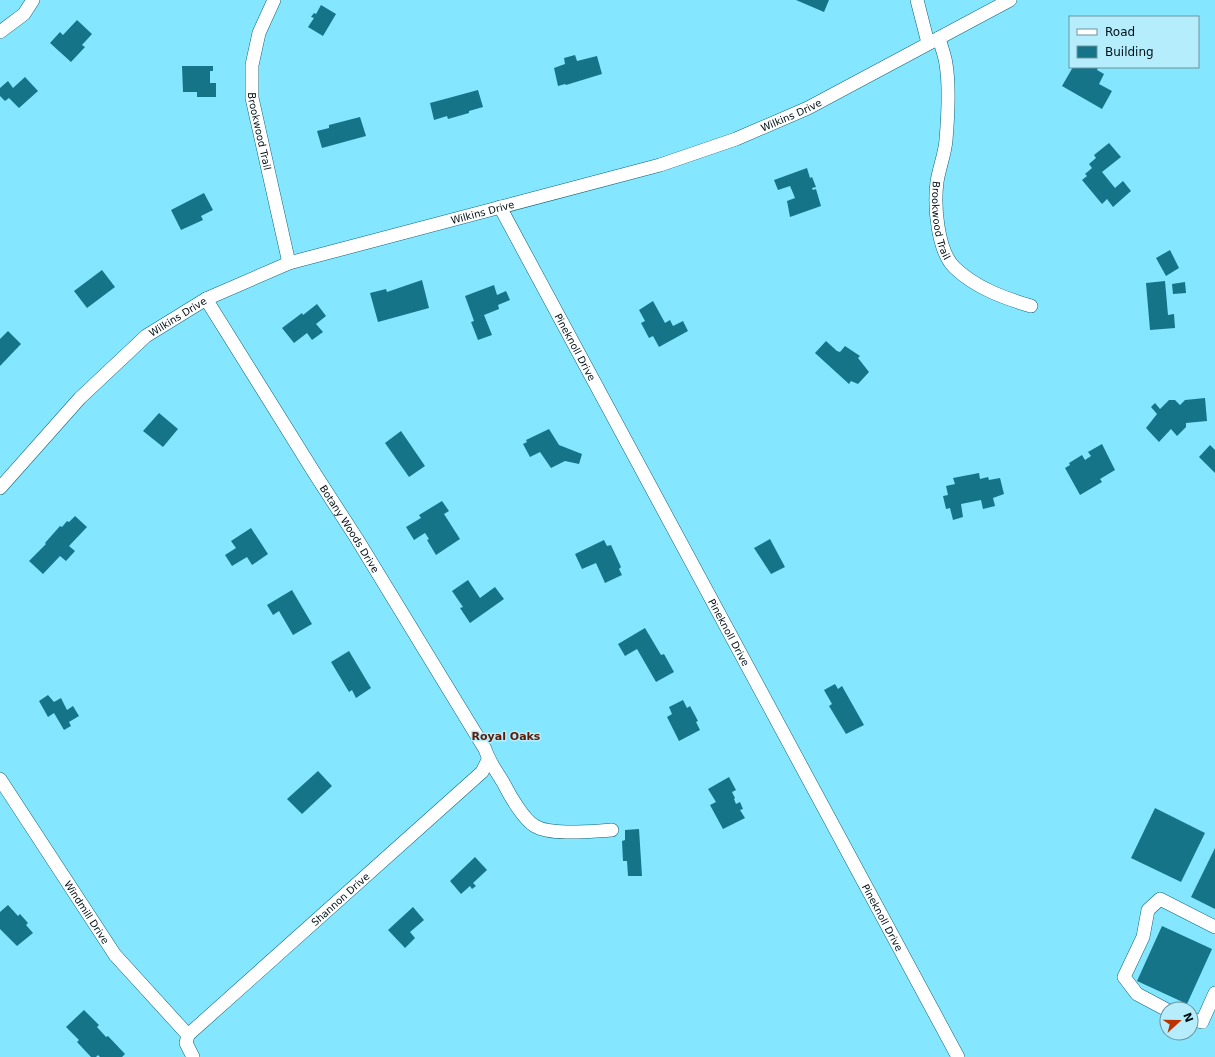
<svg xmlns="http://www.w3.org/2000/svg" width="1215" height="1057" viewBox="0 0 1215 1057" font-family="'DejaVu Sans',sans-serif">
  <rect width="100%" height="100%" fill="#84e6ff"/>
  <!-- building -->
  <g fill="#167488">
    <path d="M796,0h33l-5,12z"/>
    <path d="M321,5l15,9 -13,22 -15,-9 6,-9 -3,-1 3,-4 2,1z"/>
    <path d="M77,20l15,14 -10,11 3,2 -14,15 -21,-19 10,-11 3,3z"/>
    <path d="M575,55l2,6 20,-5 5,18 -36,11 -1,-1 -7,2 -4,-18 11,-4 -1,-6z"/>
    <path d="M182,66h31v5h-3v12h6v14h-19v-5h-14z"/>
    <path d="M1073,67h25l-1,3 7,4 -5,10 13,7 -10,18 -40,-23z"/>
    <path d="M25,77l13,14 -19,17 -10,-10 -4,3 -5,-5v-8l8,-7 5,7z"/>
    <path d="M478,90l5,17 -14,4v2l-21,6 -1,-3 -13,4 -4,-17z"/>
    <path d="M360,117l6,19 -44,12 -5,-17 12,-3v-3z"/>
    <path d="M1109,143l12,14 -19,15 13,16 8,-7 8,10 -18,16 -6,-8 -5,5 -20,-24 5,-4 -2,-2 7,-6 -3,-4 7,-6 -2,-3z"/>
    <path d="M807,168l3,10 2,-1 4,10 -4,1 1,2 3,-1 5,17 -31,11 -3,-16 8,-3 -2,-5 -3,-7 -12,4 -4,-10z"/>
    <path d="M204,193l9,17 -12,6 2,4 -22,10 -10,-20z"/>
    <path d="M1170,250l9,18 -13,8 -10,-18z"/>
    <path d="M102,270l13,17 -28,21 -13,-17z"/>
    <path d="M422,280l7,28 -51,14 -8,-29 16,-4 1,3z"/>
    <path d="M1165,281l3,34 6,-1 1,14 -25,2 -4,-47z"/>
    <path d="M1185,282l1,11 -13,1 -1,-10z"/>
    <path d="M494,285l3,10 9,-4 4,9 -12,5 1,4 -15,6 8,20 -14,5 -7,-18 3,-1 -9,-25z"/>
    <path d="M653,301l12,22 5,-3 3,6 10,-5 5,10 -29,16 -6,-11 -4,2 -8,-15 4,-2 -6,-11z"/>
    <path d="M317,304l9,12 -10,8 7,8 -11,8 -5,-7 -13,10 -12,-15 20,-15 1,2z"/>
    <path d="M8,331l13,13 -21,22v-27z"/>
    <path d="M826,341l11,10 3,1 5,-6 15,10 -2,2 11,14 -11,12 -7,-3 -2,3 -34,-31z"/>
    <path d="M1205,398l2,23 -21,2v4l-9,9 -6,-7 -12,13 -13,-14 11,-14 -6,-7 4,-4 5,6 9,-9h6l5,5 5,-5z"/>
    <path d="M159,413l19,16 -15,18 -20,-16z"/>
    <path d="M549,429l10,16 23,9 -3,10 -14,-3 -14,7 -11,-16 -10,5 -7,-13 4,-2 -1,-2z"/>
    <path d="M401,431l24,35 -16,11 -24,-34z"/>
    <path d="M1102,444l13,26 -15,9 2,3 -22,13 -15,-27 5,-3 -1,-2 13,-8 3,5 6,-4 -3,-4z"/>
    <path d="M1210,445l5,5v23l-16,-16z"/>
    <path d="M979,473l1,6 8,-2 1,3 11,-2 4,16 -11,4 2,8 -12,3 -2,-9 -20,4 2,13 -10,3 -3,-12 -4,1 -3,-13 5,-1 -2,-9 9,-2 -2,-6z"/>
    <path d="M442,501l7,10 -5,3 16,25 -24,16 -9,-15 2,-1 -4,-6 -11,7 -8,-13 15,-9 -2,-3z"/>
    <path d="M75,516l12,11 -18,19 6,5 -9,10 -6,-5 -17,18 -14,-13 17,-17 -1,-1 15,-17 2,1 5,-6 2,1z"/>
    <path d="M251,528l17,26 -16,11 -5,-8 -15,9 -7,-11 11,-7 -5,-7z"/>
    <path d="M770,539l15,28 -14,7 -17,-26z"/>
    <path d="M604,540l3,6 4,-1 10,22 -2,2 3,6 -17,8 -9,-20 -14,6 -7,-15z"/>
    <path d="M468,580l12,18 15,-11 9,12 -34,24 -10,-15 3,-1 -11,-16z"/>
    <path d="M292,590l20,34 -19,11 -14,-24 -6,4 -6,-10z"/>
    <path d="M645,628l16,27 3,-1 10,18 -18,10 -19,-33 -12,7 -7,-12z"/>
    <path d="M349,651l22,37 -15,10 -4,-8 -3,2 -18,-30z"/>
    <path d="M835,684l3,5 4,-3 22,39 -18,9 -17,-28 3,-2 -8,-14z"/>
    <path d="M48,695l6,7 7,-4 6,12 6,-4 6,10 -10,6 2,4 -7,4 -10,-17 -6,4 -9,-16z"/>
    <path d="M683,700l4,8 3,-2 8,15 -2,1 4,8 -21,11 -12,-24 5,-3 -3,-7z"/>
    <path d="M318,771l14,15 -30,28 -15,-15z"/>
    <path d="M729,777l7,13 -4,2 3,6 -1,1 2,5 4,-2 3,7 -3,1 5,8 -22,11 -13,-24 6,-3 -8,-13z"/>
    <path d="M1155,808l50,25 -24,49 -50,-24z"/>
    <path d="M639,829l3,47h-14l-1,-15h-4l-1,-20 3,-1v-10z"/>
    <path d="M1215,848v61l-24,-12z"/>
    <path d="M475,857l12,13 -14,13 3,3 -4,3 -2,-3 -9,8 -11,-13z"/>
    <path d="M8,905l10,11 2,-2 8,9 -2,2 7,8 -16,13 -17,-17v-17z"/>
    <path d="M413,907l11,13 -14,12 5,6 -10,10 -17,-18z"/>
    <path d="M1162,926l50,23 -25,55 -50,-23z"/>
    <path d="M84,1010l15,15 -2,2 9,10 2,-1 17,18 -3,3h-22l-2,-2 -2,2h-5l-14,-15 2,-2 -13,-13z"/>
  </g>
  <g fill="none" stroke-linecap="round" stroke-linejoin="round">
    <defs>
      <g id="minor">
        <path id="s1" d="M274,0l-15,33 -7,32v33l37,165"/>
        <path d="M917,0l11,43"/>
        <path d="M0,32l24,-18 9,-14"/>
        <path id="s2" d="M939,38c2,8 6,18 7,26 4,24 2,52 0,76 -1,14 -7,28 -9,42 -3,23 0,69 18,86 21,20 49,30 76,38"/>
        <path id="s3" d="M500,207l458,850"/>
        <path id="s4" d="M206,299l109,175 42,65 128,210c4,13 12,23 19,35 6,12 20,36 31,42 16,10 59,5 77,4"/>
        <path id="s5" d="M0,488l80,-90 66,-62 60,-37 83,-36 371,-98 76,-26 72,-31 202,-108"/>
        <path id="s6" d="M0,779l115,176 73,80"/>
        <path d="M1167,1010l-30,-16 -13,-17 19,-40 5,-27 12,-11 55,28"/>
        <path d="M1191,1019l11,3 13,-29"/>
        <path id="s7" d="M188,1035l294,-263 6,-12"/>
        <path d="M188,1035l-2,8 7,14"/>
      </g>
    </defs>
    <!-- minor casing -->
    <use href="#minor" stroke="#0f6576" stroke-width="14"/>
    <!-- minor -->
    <use href="#minor" stroke="#fff" stroke-width="13"/>
  </g>
  <g text-anchor="middle" stroke-width="3" stroke-linejoin="round" paint-order="stroke">
    <!-- street labels -->
    <g font-size="10" fill="#001015" stroke="#b6edfc">
      <text dy="4" stroke="none"><textPath href="#s5" startOffset="896">Wilkins Drive</textPath></text>
      <text dy="4" stroke="none"><textPath href="#s1" startOffset="136">Brookwood Trail</textPath></text>
      <text dy="4" stroke="none"><textPath href="#s5" startOffset="572">Wilkins Drive</textPath></text>
      <text dy="4" stroke="none"><textPath href="#s2" startOffset="185">Brookwood Trail</textPath></text>
      <text dy="4" stroke="none"><textPath href="#s5" startOffset="248">Wilkins Drive</textPath></text>
      <text dy="4" stroke="none"><textPath href="#s3" startOffset="159">Pineknoll Drive</textPath></text>
      <text dy="4" stroke="none"><textPath href="#s4" startOffset="271">Botany Woods Drive</textPath></text>
      <text dy="4" stroke="none"><textPath href="#s3" startOffset="483">Pineknoll Drive</textPath></text>
      <text dy="4" stroke="none"><textPath href="#s7" startOffset="204">Shannon Drive</textPath></text>
      <text dy="4" stroke="none"><textPath href="#s6" startOffset="159">Windmill Drive</textPath></text>
      <text dy="4" stroke="none"><textPath href="#s3" startOffset="807">Pineknoll Drive</textPath></text>
    </g>
    <!-- neighbourhood labels -->
    <g font-size="11" font-weight="bold" fill="#5c1a07" stroke="#b6edfc">
      <text x="506" y="740">Royal Oaks</text>
    </g>
  </g>
  <!-- legend -->
  <rect x="1069" y="16" width="130" height="52" fill="#b6edfc" stroke="#6d95a0"/>
  <rect x="1077" y="29" width="20" height="6" fill="#ffffff" stroke="#6d95a0"/>
  <text x="1105" y="36" font-size="12" fill="#001015">Road</text>
  <rect x="1077" y="46" width="20" height="12" fill="#167488" stroke="#6d95a0"/>
  <text x="1105" y="56" font-size="12" fill="#001015">Building</text>
  <!-- north arrow -->
  <g transform="translate(1179 1021) rotate(69)"><circle r="19" fill="#b6edfc" stroke="#6d95a0"/>
  <path d="M0-3L7 15L0 10L-7 15Z" fill="#bb3300"/>
  <text y="-6" font-size="11" font-weight="bold" text-anchor="middle" fill="#001015">N</text>
  </g>
</svg>
